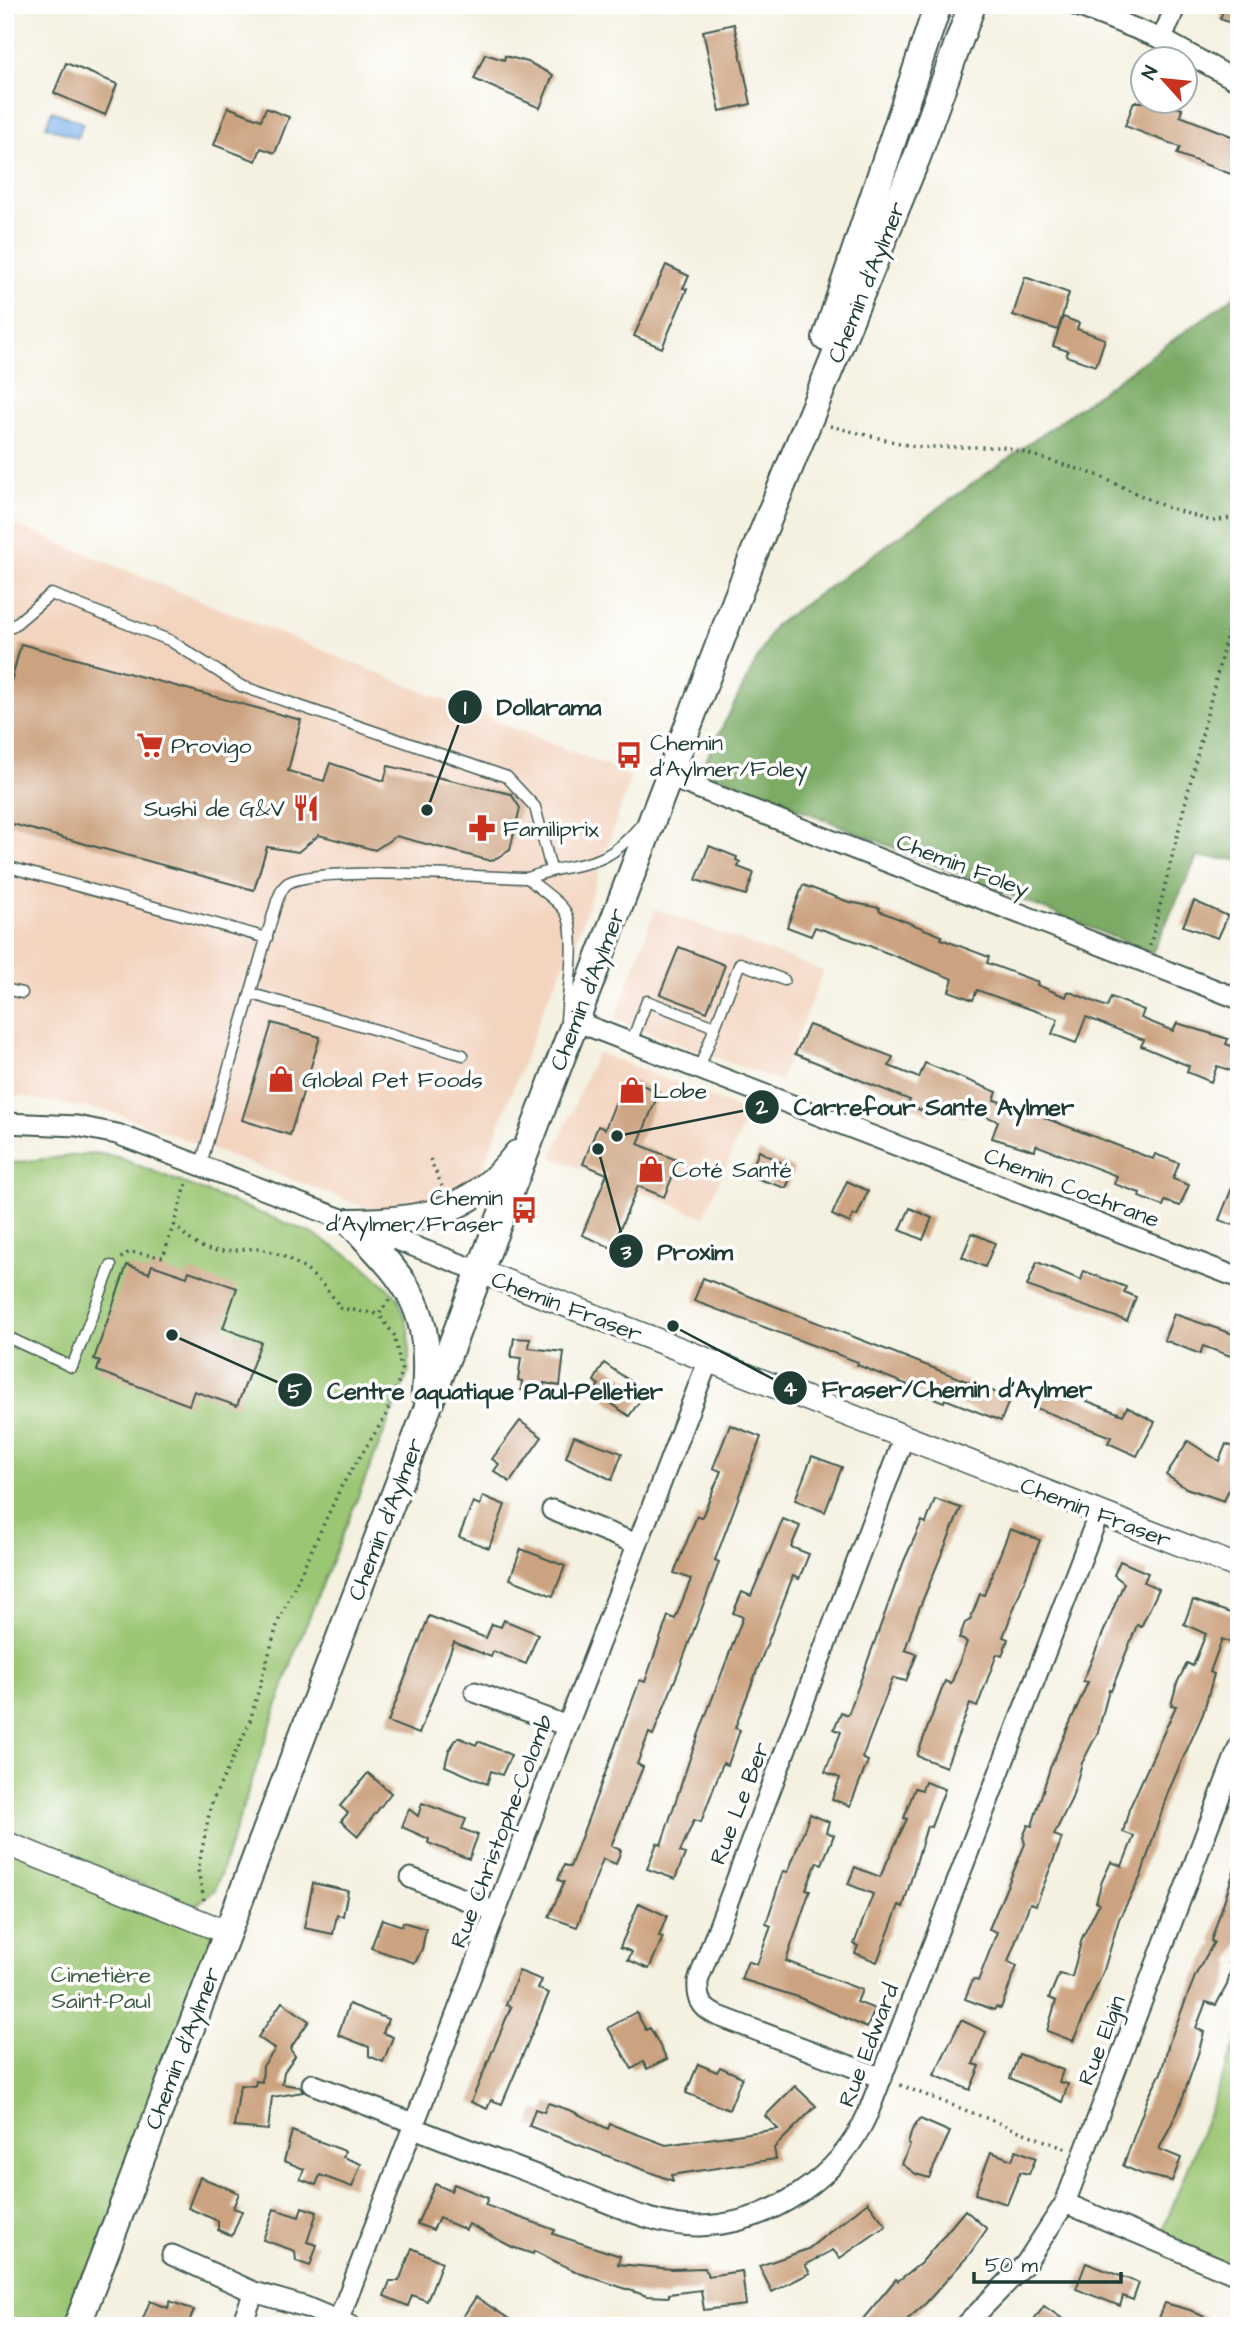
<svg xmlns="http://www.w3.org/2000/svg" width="1244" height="2331" viewBox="0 0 1244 2331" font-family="'Architects Daughter',sans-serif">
  <rect width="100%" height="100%" fill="#fff"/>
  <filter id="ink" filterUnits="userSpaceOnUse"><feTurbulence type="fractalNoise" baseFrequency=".0143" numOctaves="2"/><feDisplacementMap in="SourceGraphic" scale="14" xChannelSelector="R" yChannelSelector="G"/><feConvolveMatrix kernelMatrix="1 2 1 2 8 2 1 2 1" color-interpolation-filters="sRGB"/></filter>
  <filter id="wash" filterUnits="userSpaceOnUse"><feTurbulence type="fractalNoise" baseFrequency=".00686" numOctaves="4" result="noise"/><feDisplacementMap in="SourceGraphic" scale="28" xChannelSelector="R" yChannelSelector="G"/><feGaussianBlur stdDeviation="1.57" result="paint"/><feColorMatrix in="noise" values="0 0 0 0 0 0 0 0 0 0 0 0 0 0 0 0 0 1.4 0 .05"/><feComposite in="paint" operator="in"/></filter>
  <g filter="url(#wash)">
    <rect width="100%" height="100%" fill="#f4f1e1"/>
    <!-- built -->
    <g fill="#f3d4bf">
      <path d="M5,521l626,255 -55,165 -30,61 -61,161 -12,17 -40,24 -39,8 -32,-6 -247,-93 -110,-19z"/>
      <path d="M655,909l168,62 -43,110 -165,-61z"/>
      <path d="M597,1052l152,60 -45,105 -152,-60z"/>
    </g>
    <!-- green -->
    <g fill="#9bc673" stroke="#5d8254" stroke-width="2">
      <path d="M95,1153l22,4 194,76 51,31 36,33 11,34v40l-112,276 -82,243 -20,16 -190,-74v-668z"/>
      <path d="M5,1843l221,89 -149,394h-72z"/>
      <path d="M1239,2035v241l-81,-33z"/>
    </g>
    <!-- forest -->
    <path fill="#7cab65" stroke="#4e744c" stroke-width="2" d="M1239,293v567l-42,-3 -45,96 -451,-184 73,-143z"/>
    <!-- water -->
    <path fill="#81b4ee" stroke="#507891" stroke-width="2" d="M52,111l31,12 -6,15 -31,-12z"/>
    <g id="blocks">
      <!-- building -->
      <g fill="#cca380">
        <path d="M1225,5h14v21l-19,-7z"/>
        <path d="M734,24l17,80 -31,7 -17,-80z"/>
        <path d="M485,54l19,6 1,-4 23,6 25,13 -13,33 -66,-29z"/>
        <path d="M66,63l51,21 -12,31 -51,-22z"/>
        <path d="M1134,102h27l21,7 -2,7 59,23v38l-62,-23 3,-7 -55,-21z"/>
        <path d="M228,107l33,13 5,-12 23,9 -14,36 -14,-5 -5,13 -42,-16z"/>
        <path d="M666,265l23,11 -6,12 4,1 -25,59 -28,-12z"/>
        <path d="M1025,277l44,16 -11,37 -45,-15z"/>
        <path d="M1063,317l16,6 -2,6 28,10 -9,27 -30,-10 2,-5 -15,-5z"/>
        <path d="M21,644l280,76 -13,51 36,10 6,-18 54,18 4,-15 123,28 9,14 -10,42 -19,11 -95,-25 -21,14 -56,-15 -21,17 -31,-5 -13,43 -249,-68v-118z"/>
        <path d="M709,846l28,11 -1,3 4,2 -2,5 16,6 -8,22 -50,-15z"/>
        <path d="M803,885l46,17 31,6 -1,3 63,25 -1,3 48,18 -2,6 51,19 -1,3 29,12 2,-6 39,16 4,-10 33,13 -3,8 32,13 4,-8 51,16 -2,5 13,5 -7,22 -15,-5 -6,16 -24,-10 2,-6 -48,-20 3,-6 -58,-23 -10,26 -24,-9 6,-15 -81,-29 -4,10 -24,-9 4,-12 -86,-34 -52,-18 -4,9 -24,-9z"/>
        <path d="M1194,901l34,15 -10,22 -35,-12z"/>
        <path d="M679,947l46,18 -18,47 -47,-18z"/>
        <path d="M272,1023l48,14 -30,98 -48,-15z"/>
        <path d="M809,1025l84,32 -4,9 30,12 6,-15 72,29 -3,8 51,15v3l108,41 2,-5 24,9 -6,16 16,6 -9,21 -15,-5 -2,5 -24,-9 1,-4 -26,-9 3,-8 -81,-31 -1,6 -43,-13 6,-17 -31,-12 -3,8 -28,-11 -4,9 -24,-10 2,-5 -115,-46z"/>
        <path d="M625,1078l34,14 -21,52 41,17 -15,36 -26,-11 -26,62 -30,-13 25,-61 -24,-10 15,-38 7,3z"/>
        <path d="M759,1151l35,18 -8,19 -37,-12z"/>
        <path d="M1238,1173h1v54l-20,-7z"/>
        <path d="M847,1181l21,10 -11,25 -4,-1 -3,8 -18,-8z"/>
        <path d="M910,1208l22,10 -9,22 -23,-10z"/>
        <path d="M972,1233l23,10 -10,24 -23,-10z"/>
        <path d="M1037,1262l44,18 3,-9 42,16 -2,5 12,5 -9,24 -100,-35z"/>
        <path d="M127,1265l22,8 3,-8 35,12 2,-6 48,17 -14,40 38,14 -24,64 -43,-15 -5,14 -92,-34 3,-10 -6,-2z"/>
        <path d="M703,1278l307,120 -9,23 -56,-22 -1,3 -38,-14 2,-3 -51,-20 1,-3 -164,-61z"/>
        <path d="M1174,1314l65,22v23l-36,-13 -3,8 -36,-14z"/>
        <path d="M514,1338l16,1 -1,9 35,4 -4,34 -16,-3 -1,10 -22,-3 1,-9 -4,-1 3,-22 -10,-1z"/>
        <path d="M604,1363l42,29 -17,24 -35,-25 5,-6 -5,-4z"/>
        <path d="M1046,1385l77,30 4,-8 28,15 -18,34 -29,-13 3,-6 -75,-29z"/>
        <path d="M520,1421l22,16 -32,45 -16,-11 5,-7 -7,-5z"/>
        <path d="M730,1425l31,12 -46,123 4,2 -40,108 -26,65 -4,-2 -12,31 6,3 -32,79 10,4 -5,14 -13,-5 -26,68 -28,-10 15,-35 -6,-2 6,-15 6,2 70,-187 5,2 23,-66 7,3 16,-40 -17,-6 23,-57 5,1 19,-46 -8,-3z"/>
        <path d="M574,1436l48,17 -10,27 -46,-23z"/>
        <path d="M1188,1441l31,20 7,-17 13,5v41l-9,-3 -6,14 -38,-13 -20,-13z"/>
        <path d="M812,1456l30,11 -17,45 -30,-12z"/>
        <path d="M483,1496l22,9 -16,43 -30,-11 14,-35 7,3z"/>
        <path d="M935,1499l26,9 -45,108 -11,34 12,4 -11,27 -13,-3 -31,80 6,3 -18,45 -18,-7 8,-21 -15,-6 16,-40 -7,-3 7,-17 7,3 56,-154 18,-40 4,2z"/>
        <path d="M783,1519l17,7 -9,21 18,7 -10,25 -6,-3 -58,152 5,2 -12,35 -5,-2 -22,59 -7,-2 -14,32 5,2 -10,25 -28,-10 10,-26 4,2 31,-93 51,-135 -10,-4 9,-21 9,4z"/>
        <path d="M1010,1529l30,11 -37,97 5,2 -6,17 -5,-2 -20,53 -7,-3 -24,63 -29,-11 28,-75 6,3 16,-42 -8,-4 6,-15 5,-3 10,-26 4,1z"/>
        <path d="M521,1549l44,17 -12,30 -43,-17z"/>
        <path d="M1120,1561l28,12 -4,9 15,7 -18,38 -4,-2 -26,66 -2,-1 -11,42 -16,31 -10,35 -18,37 8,3 -26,67 -6,-2 -22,59 9,4 -16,42 -5,-1 -2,3 -29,-11 8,-20 5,2 19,-49 -8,-3 36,-85 -2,-7 5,-12 4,1 18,-58 38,-86 -5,-1 41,-98 -10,-8z"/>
        <path d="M1193,1600l46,16v30l-17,-7 -12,33 4,2 -11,40 -35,78 -27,84 -22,43 -15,51 -31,71 -26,-10 9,-30 -7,-3 10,-24 13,3 10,-39 17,-34 -3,-2 6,-21 9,-19 11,4 12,-30 -11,-4 6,-23 47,-103 -5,-1 6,-22 10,-20 6,3 13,-32 -22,-10z"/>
        <path d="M429,1616l57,22 6,-14 9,3 3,-7 34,14 -12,30 -33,-13 -2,6 -37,-15 -35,92 -31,-12z"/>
        <path d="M458,1737l18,8 2,-4 33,14 -9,20 -11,-4 -4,13 -42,-18 4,-16z"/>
        <path d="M368,1773l23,20 -33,43 -17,-15 7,-8 -8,-7z"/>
        <path d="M925,1782l20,7 -14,38 -4,-1 -24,81 -4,-2 -22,57 -22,-9 3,-7 -4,-2 19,-50 -25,-10 7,-17 25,10 27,-58 -3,-1 11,-30 7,2z"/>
        <path d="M422,1803l44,16 -4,10 16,6 -9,24 -41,-16 1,-4 -27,-12 7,-18 9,7z"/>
        <path d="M810,1814l19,8 -3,10 8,3 -12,29 -5,-2 -11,27 4,1 -24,71 76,29 -5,12 18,7 -8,19 -69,-31 -57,-18 7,-18 9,4 14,-39 -5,-2 17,-53 5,1z"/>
        <path d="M1236,1865l3,1v78l-10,19 3,1 -5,21 -11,20 -10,-3 -10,26 8,4 -6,22 -20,57 -19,38 22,9 -9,23 -30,-7 -19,-8 25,-68 13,-25 8,-30 27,-69 18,-32 -3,-1z"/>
        <path d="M313,1883l35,8 -5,25 -6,-1 -4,19 -29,-6z"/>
        <path d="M639,1903l28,13 -8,20 4,1 -14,32 -21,-9 4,-8 -12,-5z"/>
        <path d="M382,1919l20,7 1,-4 23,7 -4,20 -7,14 -44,-15z"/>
        <path d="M519,1971l23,9 -4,9 11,4 -47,111 -11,-4 -4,9 -16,-7 40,-95 -5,-2z"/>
        <path d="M282,2002l27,19 -19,28 5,7 -11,16 -2,12 18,3 3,5 -31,5 -4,33 -34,-3 6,-42 15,1 1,-5 6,1 1,-16 12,-17 -17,-12z"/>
        <path d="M349,2004l39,15 -5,14 10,4 -10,25 -14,-6v-9l-31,-12z"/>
        <path d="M636,2012l10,18 4,-2 17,31 -20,10 -4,-7 -11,7 -24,-41z"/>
        <path d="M961,2020l25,12 -13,32 7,2 -10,24 -36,-15z"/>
        <path d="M1019,2054l44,16 -4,12 9,2 -6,18 -52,-24z"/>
        <path d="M698,2064l19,8 3,-5 22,10 -13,33 -43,-17z"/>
        <path d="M795,2086l21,20 -42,42 2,11 -105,16 2,6 -144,-55 6,-17 9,3 4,-9 24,8 36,18 2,-5 56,21 112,-16 -13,-13z"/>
        <path d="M920,2119l30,13 -21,46 -13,-4 -14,-10 8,-19 -2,-1 4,-14z"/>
        <path d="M292,2131l53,20 -2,6 18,7 -9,23 -32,-12 -4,10 -16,-6 4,-10 -20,-8z"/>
        <path d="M1016,2150l20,8 -7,16 -9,-2 -13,32 -32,-10 16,-42 21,8z"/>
        <path d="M200,2177l39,16 -6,15 9,3 -10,25 -14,-6v-9l-30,-13z"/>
        <path d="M435,2184l16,7 3,-7 34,14 -3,7 70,25 -2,4 67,22 -2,8 54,5 33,-1 3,8 34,-5 4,34 -42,5 -3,-20 -32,4v3l-22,-1 -68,-23 -45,-22 -1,3 -21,-7 -43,-23 -3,6 -27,-12 -6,12 -16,-6z"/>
        <path d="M868,2202l18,24 -46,32 -7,-8 -28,15 5,8 -38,19 -13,-26 49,-17z"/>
        <path d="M302,2207l15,5 -10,30 10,3 -7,21 -14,-5 -1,-10 -32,-11 11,-31 25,8z"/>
        <path d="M965,2210l22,19 -18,26 -43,48 -26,23h-43l39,-47 2,2 23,-18z"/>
        <path d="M412,2248l30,14 -15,39 -15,-6 -4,11 -24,-10 6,-15h9z"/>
        <path d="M1086,2263l53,20 -6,17 -10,-4 -3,10 -44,-17z"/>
        <path d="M476,2297l44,29h-63z"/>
        <path d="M150,2301l18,7 2,-7 24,9 -7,16h-47z"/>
        <path d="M1165,2303l25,7 33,16h-67z"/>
        <path d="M1044,2306l29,20h-43z"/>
      </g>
    </g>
  </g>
  <g filter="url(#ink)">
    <use href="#blocks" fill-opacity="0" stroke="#3f584e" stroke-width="2"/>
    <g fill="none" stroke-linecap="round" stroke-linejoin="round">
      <defs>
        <g id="service">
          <path d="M5,625l7,2 39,-33 118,46 72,46 266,91 28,30 16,62"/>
          <path d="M5,866l262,72"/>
          <path d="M528,878c11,11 29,21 37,33 14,22 2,83 1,110"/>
          <path d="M5,989l17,4"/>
          <path d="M252,994l211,61"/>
          <path d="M631,1043l16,-42 68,26 25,-64 44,17"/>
          <path d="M699,1069l16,-42"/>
          <path d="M201,1164l76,-263c3,-7 5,-14 11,-18 32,-17 195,-6 240,-5 52,-20 71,-3 112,-52"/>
          <path d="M5,1336l67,31 39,-101"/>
        </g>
        <g id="minor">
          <path d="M1075,5l87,34 77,43"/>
          <path d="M1162,39l14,-34"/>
          <path d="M669,777l570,222"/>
          <path d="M575,1021l664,257"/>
          <path d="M5,1123l72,3 40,8 362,137"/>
          <path d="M552,1510l85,34"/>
          <path d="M475,1692l92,34"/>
          <path d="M411,1878l85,34"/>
          <path d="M882,2078l-166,-63c-16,-8 -19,-17 -18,-34l206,-544"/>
          <path d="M312,2084l104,40"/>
          <path d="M414,2128c53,21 106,41 159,61 40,15 83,38 127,37 71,-2 140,-49 168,-113l231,-600"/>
          <path d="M1065,2203l174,73"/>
          <path d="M172,2255l82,37 52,15 45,19"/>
          <path d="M339,2319l369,-958"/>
          <path d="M241,2326l13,-34"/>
          <path d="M965,2326l61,-63 39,-60 174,-457"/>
        </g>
        <g id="tertiary">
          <path d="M479,1271l760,296"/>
          <path d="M5,1843l221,89"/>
        </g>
        <g id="secondary">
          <path d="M826,338l112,-333"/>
          <path d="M350,1222c58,62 82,82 75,172"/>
          <path d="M350,1222c71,0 122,-9 167,-68"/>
          <path d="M77,2326l676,-1770 164,-399 55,-152"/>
        </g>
      </defs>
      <!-- service casing -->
      <use href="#service" stroke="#3f584e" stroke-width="13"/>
      <!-- minor casing -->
      <use href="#minor" stroke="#3f584e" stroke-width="23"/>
      <!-- tertiary casing -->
      <use href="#tertiary" stroke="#3f584e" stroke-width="26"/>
      <!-- secondary casing -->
      <use href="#secondary" stroke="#3f584e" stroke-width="30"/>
      <!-- path -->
      <g stroke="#3f584e" stroke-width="3.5" stroke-dasharray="2 5" stroke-linecap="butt">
        <path d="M830,426l85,21h91l91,28 69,32 45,14 28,-4"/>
        <path d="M1150,946l89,-361"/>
        <path d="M430,1159l12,27"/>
        <path d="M174,1225c9,8 19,19 30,23 18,7 37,-1 54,1 33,4 66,31 82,59l38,6"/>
        <path d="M121,1258l8,-6 34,5 25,-77"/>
        <path d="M204,1900l-6,-30 13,-66 38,-80 29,-102 63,-135 44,-70 17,-45 -8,-37 -15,-21 10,-14"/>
        <path d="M900,2085l166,64"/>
      </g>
      <!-- service -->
      <use href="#service" stroke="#fff" stroke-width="10"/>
      <!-- minor -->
      <use href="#minor" stroke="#fff" stroke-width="19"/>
      <!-- tertiary -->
      <use href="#tertiary" stroke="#fff" stroke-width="23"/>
      <!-- secondary -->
      <use href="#secondary" stroke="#fff" stroke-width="26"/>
    </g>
  </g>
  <!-- icons -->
  <defs>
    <symbol id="supermarket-bare" viewBox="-9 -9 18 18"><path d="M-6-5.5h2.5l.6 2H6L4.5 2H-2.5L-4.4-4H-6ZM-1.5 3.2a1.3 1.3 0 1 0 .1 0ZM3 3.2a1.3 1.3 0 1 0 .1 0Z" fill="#c8321e" stroke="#fff" stroke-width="2.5" paint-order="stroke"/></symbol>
    <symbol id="bus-bare" viewBox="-9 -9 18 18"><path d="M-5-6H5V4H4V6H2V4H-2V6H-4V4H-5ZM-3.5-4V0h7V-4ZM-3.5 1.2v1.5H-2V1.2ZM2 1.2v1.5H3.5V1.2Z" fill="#c8321e" stroke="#fff" stroke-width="2.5" paint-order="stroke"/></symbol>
    <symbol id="restaurant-bare" viewBox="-9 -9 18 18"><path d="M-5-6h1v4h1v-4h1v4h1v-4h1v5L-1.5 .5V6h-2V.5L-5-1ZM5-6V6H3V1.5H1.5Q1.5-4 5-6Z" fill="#c8321e" stroke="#fff" stroke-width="2.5" paint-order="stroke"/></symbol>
    <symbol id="pharmacy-bare" viewBox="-9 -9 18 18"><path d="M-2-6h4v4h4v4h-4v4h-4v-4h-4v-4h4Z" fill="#c8321e" stroke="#fff" stroke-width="2.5" paint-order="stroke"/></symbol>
    <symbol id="shop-bare" viewBox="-9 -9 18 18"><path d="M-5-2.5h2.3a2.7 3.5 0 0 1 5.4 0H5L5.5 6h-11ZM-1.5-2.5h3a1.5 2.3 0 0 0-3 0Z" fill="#c8321e" stroke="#fff" stroke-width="2.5" paint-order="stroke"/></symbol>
  </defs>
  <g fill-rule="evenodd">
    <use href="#supermarket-bare" x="131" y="726" width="38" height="38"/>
    <use href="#bus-bare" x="610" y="736" width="38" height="38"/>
    <use href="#restaurant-bare" x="287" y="789" width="38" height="38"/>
    <use href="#pharmacy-bare" x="463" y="809" width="38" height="38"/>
    <use href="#shop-bare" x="262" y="1060" width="38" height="38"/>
    <use href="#shop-bare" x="613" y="1071" width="38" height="38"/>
    <use href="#shop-bare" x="632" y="1150" width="38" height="38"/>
    <use href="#bus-bare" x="505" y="1191" width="38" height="38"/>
  </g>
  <g text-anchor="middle" stroke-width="7" stroke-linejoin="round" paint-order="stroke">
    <!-- street labels -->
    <g font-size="23" fill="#1f3d34" stroke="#fff">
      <text transform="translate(866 282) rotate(-68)" y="8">Chemin d'Aylmer</text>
      <text transform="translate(963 865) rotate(21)" y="8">Chemin Foley</text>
      <text transform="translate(587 989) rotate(-69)" y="8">Chemin d'Aylmer</text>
      <text transform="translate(1072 1187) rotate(21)" y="8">Chemin Cochrane</text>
      <text transform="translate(567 1306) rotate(21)" y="8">Chemin Fraser</text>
      <text transform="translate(1096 1512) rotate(21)" y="8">Chemin Fraser</text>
      <text transform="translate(385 1519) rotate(-69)" y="8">Chemin d'Aylmer</text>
      <text transform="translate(739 1803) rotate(-69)" y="8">Rue Le Ber</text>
      <text transform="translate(501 1831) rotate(-69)" y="8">Rue Christophe-Colomb</text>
      <text transform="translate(1101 2040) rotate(-69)" y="8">Rue Elgin</text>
      <text transform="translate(868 2045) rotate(-69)" y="8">Rue Edward</text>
      <text transform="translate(182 2048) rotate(-69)" y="8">Chemin d'Aylmer</text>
    </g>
    <!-- poi labels -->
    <g font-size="23" fill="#1f3d34" stroke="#fff" text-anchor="start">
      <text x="650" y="750">Chemin<tspan x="650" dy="26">d'Aylmer/Foley</tspan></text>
      <text x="171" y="753">Provigo</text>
      <text x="285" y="816" text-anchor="end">Sushi de G&amp;V</text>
      <text x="503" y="836">Familiprix</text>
      <text x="302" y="1087">Global Pet Foods</text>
      <text x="653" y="1098">Lobe</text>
      <text x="672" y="1177">Coté Santé</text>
      <text x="503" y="1205" text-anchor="end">Chemin<tspan x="503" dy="26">d'Aylmer/Fraser</tspan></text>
    </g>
    <!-- park labels -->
    <g font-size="23" fill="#3e5f44" stroke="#fff">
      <text x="101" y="1982">Cimetière<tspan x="101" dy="26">Saint-Paul</tspan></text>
    </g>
  </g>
  <!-- callouts -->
  <path fill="none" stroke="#1f3d34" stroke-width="2.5" d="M427 810L465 707M617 1136L762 1107M598 1149L626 1251M673 1326L790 1388M172 1335L295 1390"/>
  <g fill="#1f3d34" stroke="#fff" stroke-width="2.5">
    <circle cx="427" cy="810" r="7"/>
    <circle cx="617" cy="1136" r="7"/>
    <circle cx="598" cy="1149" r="7"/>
    <circle cx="673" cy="1326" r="7"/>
    <circle cx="172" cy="1335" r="7"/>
    <circle cx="465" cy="707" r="18"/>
    <circle cx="762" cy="1107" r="18"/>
    <circle cx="626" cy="1251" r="18"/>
    <circle cx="790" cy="1388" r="18"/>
    <circle cx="295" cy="1390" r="18"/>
  </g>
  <g font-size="21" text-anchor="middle" font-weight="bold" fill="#fff">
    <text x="465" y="714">1</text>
    <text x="762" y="1114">2</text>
    <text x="626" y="1259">3</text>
    <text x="790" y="1396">4</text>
    <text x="295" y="1398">5</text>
  </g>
  <g font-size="24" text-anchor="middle" font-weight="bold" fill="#1f3d34" stroke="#fff" stroke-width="7" stroke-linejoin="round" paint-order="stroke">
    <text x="549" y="715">Dollarama</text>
    <text x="934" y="1115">Carrefour Sante Aylmer</text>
    <text x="695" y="1260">Proxim</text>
    <text x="957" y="1397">Fraser/Chemin d'Aylmer</text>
    <text x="495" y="1399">Centre aquatique Paul-Pelletier</text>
  </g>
  <!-- margin -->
  <rect width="1244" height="2331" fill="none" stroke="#fff" stroke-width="28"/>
  <!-- north arrow -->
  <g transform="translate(1164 80) rotate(297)"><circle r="33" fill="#ffffff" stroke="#a5b1ae" stroke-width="2"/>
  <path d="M0-5L12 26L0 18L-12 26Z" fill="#c8321e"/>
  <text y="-10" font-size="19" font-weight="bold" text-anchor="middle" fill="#1f3d34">N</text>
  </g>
  <!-- scale -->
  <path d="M974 2272v10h147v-10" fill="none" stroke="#1f3d34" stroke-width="3.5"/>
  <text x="985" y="2272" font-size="21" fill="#1f3d34" stroke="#ffffff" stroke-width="5" paint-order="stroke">50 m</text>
</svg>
